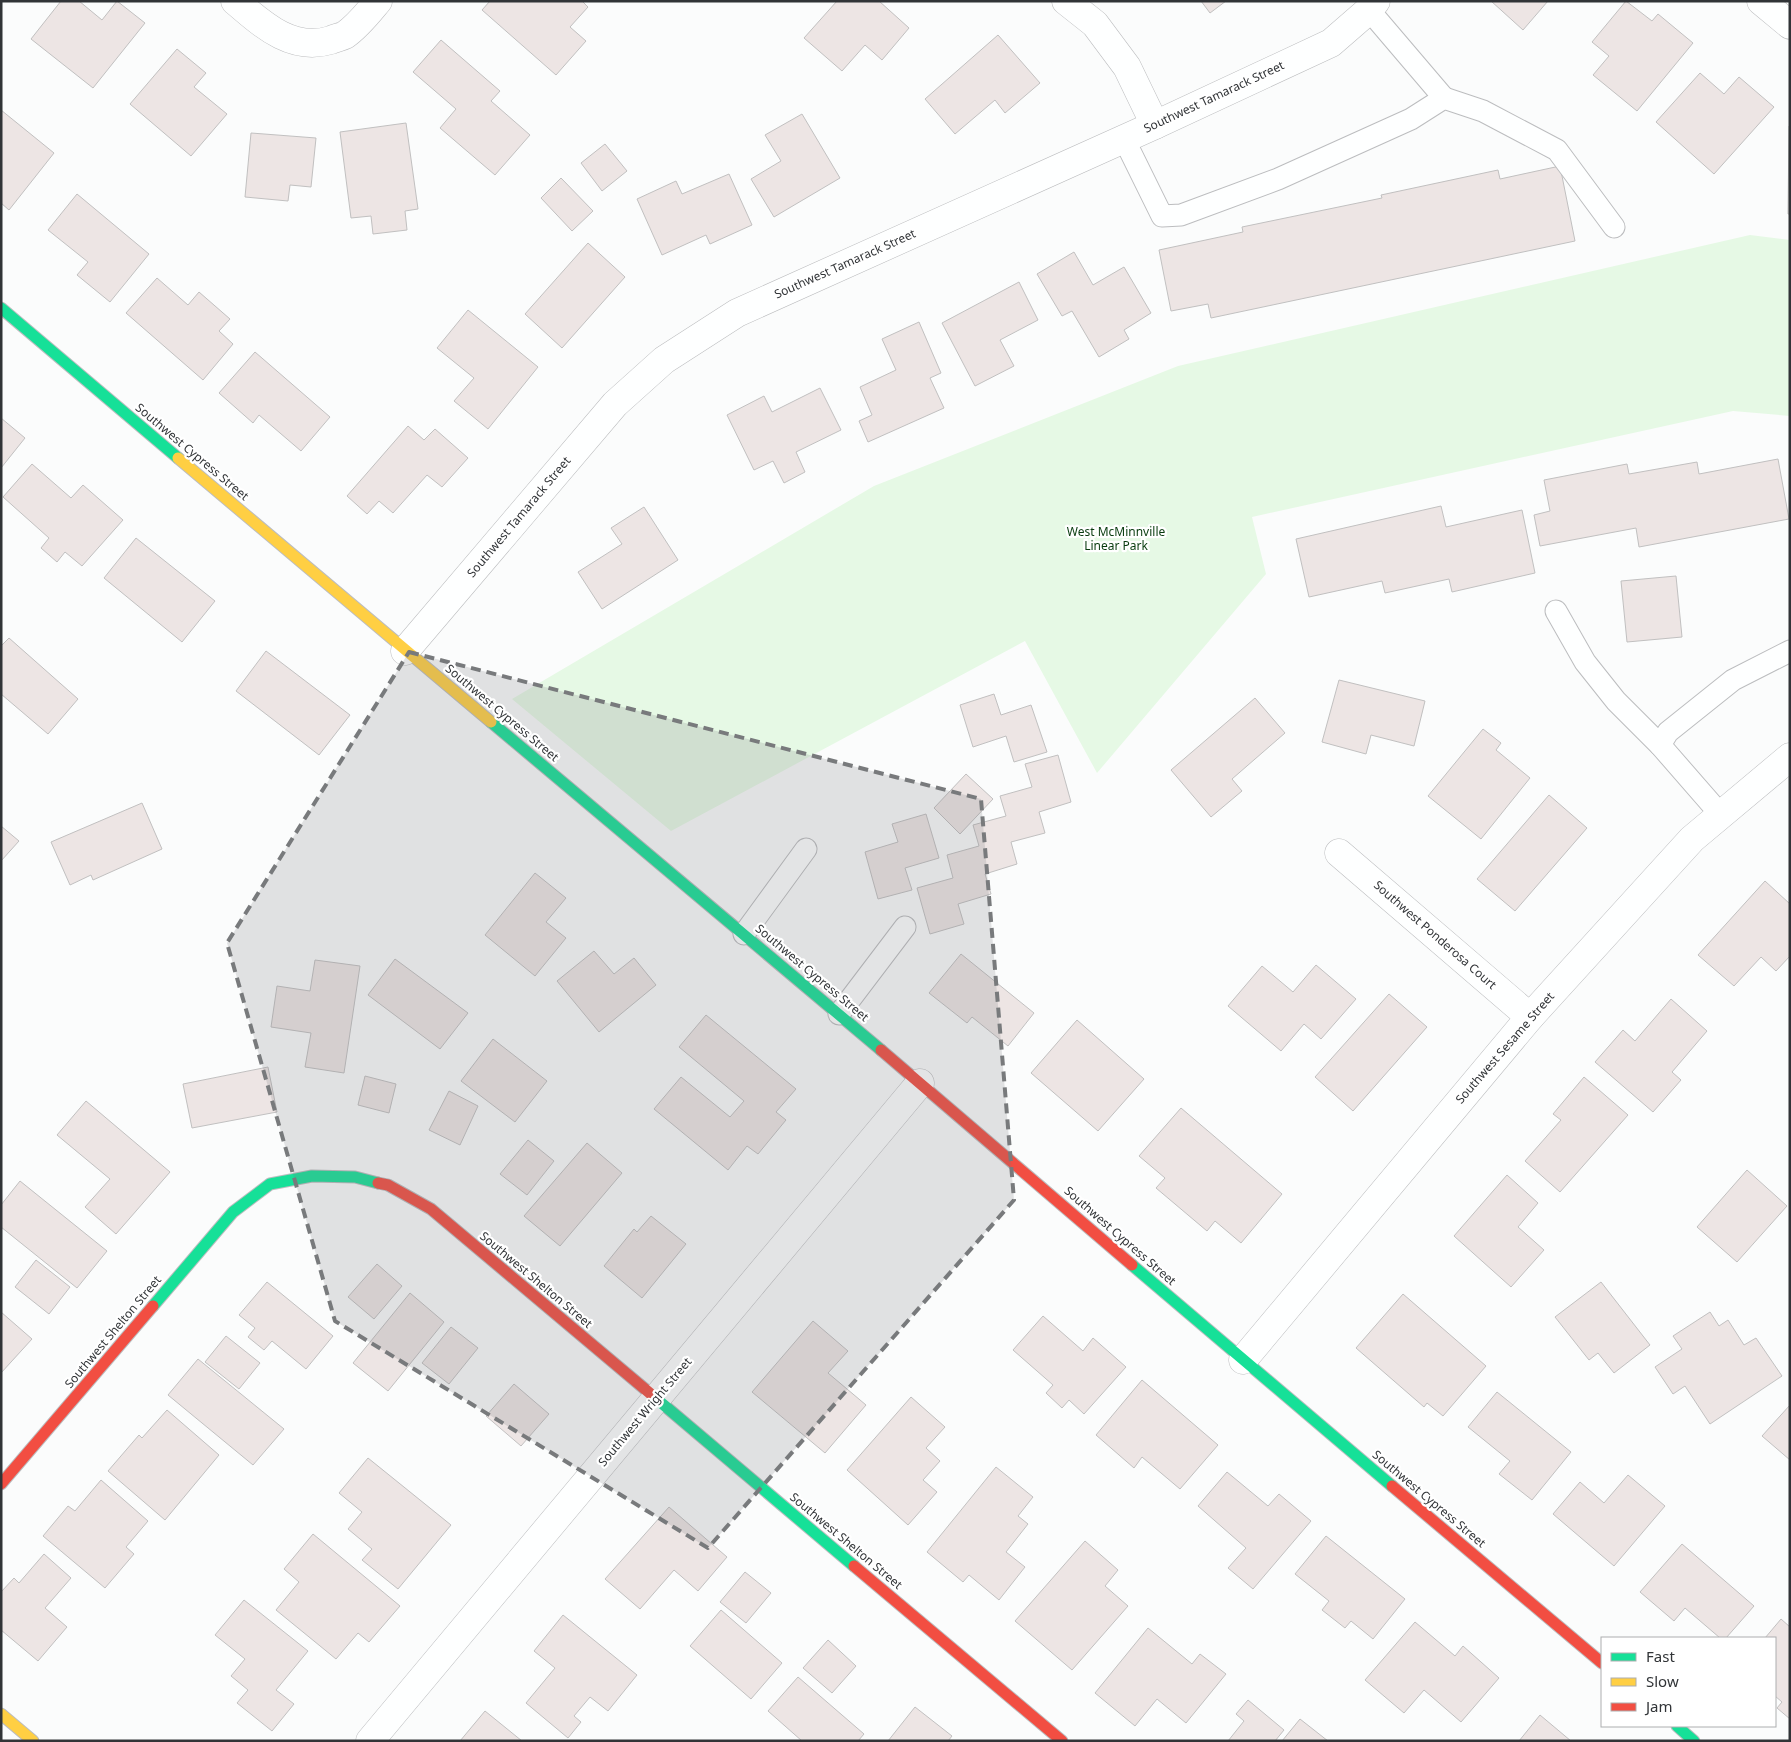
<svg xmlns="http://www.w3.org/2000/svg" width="1791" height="1742" viewBox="0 0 1791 1742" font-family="'Noto Sans',sans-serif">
  <rect width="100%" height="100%" fill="#fbfcfc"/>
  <!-- green -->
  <path fill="#e6f9e5" d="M1750,235l40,5v176l-57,-5 -481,106 14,57 -169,199 -72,-132 -354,190 -159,-132 362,-213 304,-120z"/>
  <!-- building -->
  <g fill="#ede5e4" stroke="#c1c0c0">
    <path d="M61,1h18l23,19 15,-19 28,22 -52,65 -62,-49z"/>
    <path d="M490,1h92l6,6 -18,20 16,14 -30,34 -74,-65z"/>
    <path d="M837,1h42l30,27 -27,32 -17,-15 -23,26 -38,-33z"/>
    <path d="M1201,1h25l-16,12z"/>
    <path d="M1491,1h57l-25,29z"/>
    <path d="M1626,1l26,20 6,-7 35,29 -56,68 -44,-36 16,-19 -17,-14z"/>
    <path d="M998,35l42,48 -35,30 -10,-13 -40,34 -30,-35z"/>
    <path d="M441,40l59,51 -9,10 39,34 -35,40 -55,-47 16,-19 -43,-37z"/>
    <path d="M177,49l29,24 -12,14 33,27 -36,42 -61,-52z"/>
    <path d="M1700,73l24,21 15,-17 35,30 -60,67 -58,-52z"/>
    <path d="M1,110l53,43 -45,57 -8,-7z"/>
    <path d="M802,114l38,64 -66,39 -23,-38 30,-18 -16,-26z"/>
    <path d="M406,123l12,86 -13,2 2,19 -34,4 -2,-18 -20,2 -11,-86z"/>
    <path d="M1789,126h1v88h-2z"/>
    <path d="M251,133l65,5 -5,49 -21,-2 -2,16 -43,-4z"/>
    <path d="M605,144l22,27 -25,20 -21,-28z"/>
    <path d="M1560,166l15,75 -364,77 -3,-14 -37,7 -12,-61 84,-18 -1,-5 140,-29 -1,-3 117,-25 2,9z"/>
    <path d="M729,174l23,51 -42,19 -4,-9 -44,20 -25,-56 39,-18 6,13z"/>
    <path d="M561,178l32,33 -21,20 -31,-33z"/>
    <path d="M77,194l72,60 -39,48 -33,-27 11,-13 -40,-32z"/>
    <path d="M588,243l37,34 -63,71 -37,-34z"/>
    <path d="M1074,252l19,33 31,-18 27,46 -27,17 5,9 -30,18 -27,-46 -10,5 -25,-42z"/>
    <path d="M157,278l31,27 11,-13 31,27 -11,12 14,13 -30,36 -77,-67z"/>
    <path d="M1019,282l19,38 -38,20 14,26 -39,20 -33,-63z"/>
    <path d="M468,310l70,57 -50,62 -34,-28 20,-23 -37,-30z"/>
    <path d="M919,322l22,51 -11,5 14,30 -76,34 -9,-21 13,-6 -12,-28 36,-17 -14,-31z"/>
    <path d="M255,352l75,65 -29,34 -42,-36 -6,8 -34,-30z"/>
    <path d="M820,388l21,42 -45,22 9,20 -21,11 -11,-22 -19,9 -27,-55 37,-19 8,16z"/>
    <path d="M1,418l24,20 -24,30z"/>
    <path d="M408,426l16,14 11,-11 33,29 -26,29 -15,-12 -34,38 -14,-12 -12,13 -20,-18z"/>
    <path d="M1778,459l11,60 -150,28 -3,-19 -96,18 -6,-31 16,-4 -6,-31 83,-16 2,10 68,-12 2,12z"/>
    <path d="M32,464l39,34 12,-13 40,35 -41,46 -17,-14 -8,10 -16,-14 8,-10 -46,-41z"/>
    <path d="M1441,506l5,21 76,-17 13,63 -83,19 -3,-13 -64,14 -3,-12 -73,16 -13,-58z"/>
    <path d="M644,507l34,53 -76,49 -24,-37 44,-28 -11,-16z"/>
    <path d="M136,538l79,63 -33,41 -78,-64z"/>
    <path d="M1676,576l6,61 -55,5 -6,-61z"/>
    <path d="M9,638l69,61 -30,35 -47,-40v-48z"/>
    <path d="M266,651l84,64 -31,40 -83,-64z"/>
    <path d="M1339,680l86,21 -11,45 -43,-11 -5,19 -44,-12z"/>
    <path d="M994,694l7,21 30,-10 16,47 -33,10 -8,-26 -33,11 -13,-42z"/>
    <path d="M1255,698l30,35 -53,46 10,12 -31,26 -40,-47z"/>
    <path d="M1483,729l18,14 -5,7 34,28 -49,61 -53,-43z"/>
    <path d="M1058,755l13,47 -32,10 6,21 -34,9 6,22 -32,10 6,20 -33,10 6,20 -34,10 -13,-46 36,-10 -6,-23 32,-9 -6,-21 33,-9 -6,-20 32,-9 -7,-23z"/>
    <path d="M966,774l27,25 -33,35 -26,-26z"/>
    <path d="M1549,795l38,33 -72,83 -38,-32z"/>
    <path d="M142,803l20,46 -69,31 -2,-5 -21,10 -19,-43z"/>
    <path d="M926,814l13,44 -34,10 7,22 -34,9 -13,-47 33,-10 -6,-18z"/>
    <path d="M1,826l18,15 -18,20z"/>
    <path d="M535,873l31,25 -20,24 20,16 -31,38 -50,-41z"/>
    <path d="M1765,881l25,23v52l-14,15 -15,-14 -27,29 -36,-31z"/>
    <path d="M594,951l20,23 20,-16 22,27 -57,47 -42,-51z"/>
    <path d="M961,954l73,59 -26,33 -36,-29 -5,6 -38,-30z"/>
    <path d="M395,959l73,54 -28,36 -72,-54z"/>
    <path d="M315,960l45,6 -16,107 -39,-6 6,-34 -40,-6 6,-41 33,5z"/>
    <path d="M1316,965l40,34 -35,40 -17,-15 -23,27 -53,-45 34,-40 31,26z"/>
    <path d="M1389,994l38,33 -74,84 -38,-34z"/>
    <path d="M1671,999l36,32 -35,41 9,8 -28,32 -58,-50 28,-32 12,11z"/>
    <path d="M706,1015l90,74 -20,23 10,8 -28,34 -11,-8 -19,24 -74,-61 27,-32 49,40 14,-16 -65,-54z"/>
    <path d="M1077,1020l67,59 -46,52 -67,-58z"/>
    <path d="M493,1039l54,42 -32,41 -54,-41z"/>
    <path d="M268,1067l9,45 -85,16 -9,-44z"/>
    <path d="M365,1076l31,8 -7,29 -31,-8z"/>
    <path d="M1584,1077l44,38 -68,77 -35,-31 36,-41 -8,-6z"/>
    <path d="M449,1091l29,15 -18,39 -31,-15z"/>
    <path d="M86,1101l84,71 -54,62 -31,-27 25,-28 -53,-44z"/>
    <path d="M1181,1108l101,86 -41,49 -26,-22 -8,10 -51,-43 9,-10 -26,-22z"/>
    <path d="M528,1140l26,21 -27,34 -27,-21z"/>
    <path d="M587,1143l35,30 -62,73 -36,-30z"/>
    <path d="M1747,1170l40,36 -50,56 -40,-35z"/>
    <path d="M1507,1175l31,28 -20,24 26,23 -33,37 -57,-51z"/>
    <path d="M20,1181l87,70 -30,37 -76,-61v-22z"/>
    <path d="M651,1216l35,28 -44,54 -38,-32 30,-37 3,3z"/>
    <path d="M36,1260l34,27 -21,27 -34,-27z"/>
    <path d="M377,1264l25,22 -28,33 -26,-22z"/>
    <path d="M267,1282l66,54 -27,33 -34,-28 -8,9 -16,-13 7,-9 -16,-13z"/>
    <path d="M1601,1282l49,63 -36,28 -16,-20 -9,7 -34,-43z"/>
    <path d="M410,1293l34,29 -56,69 -35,-28z"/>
    <path d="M1403,1294l83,72 -43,50 -16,-13 -3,4 -68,-59z"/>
    <path d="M1,1312l31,27 -31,34z"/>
    <path d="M1710,1312l9,14 9,-6 16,25 12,-7 26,38 -72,48 -25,-38 -12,8 -18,-27 27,-18 -9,-13z"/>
    <path d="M1043,1316l40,35 10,-13 33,29 -42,47 -15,-14 -7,8 -16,-15 7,-8 -40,-35z"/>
    <path d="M813,1321l35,30 -20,22 38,32 -41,48 -73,-61z"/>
    <path d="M451,1327l27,21 -29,36 -27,-21z"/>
    <path d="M226,1336l34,27 -21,26 -34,-27z"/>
    <path d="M198,1359l86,70 -31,36 -85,-70z"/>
    <path d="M1142,1380l76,65 -38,44 -38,-32 -8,11 -38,-33z"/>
    <path d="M514,1384l35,30 -28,32 -35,-30z"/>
    <path d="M1497,1392l74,60 -39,48 -33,-26 11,-13 -42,-34z"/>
    <path d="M911,1397l34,30 -19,21 14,13 -17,19 14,12 -29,33 -61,-55z"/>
    <path d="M1790,1405v55l-28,-24z"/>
    <path d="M167,1410l52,45 -54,65 -57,-49 31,-36 3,3z"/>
    <path d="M368,1458l83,67 -53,64 -36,-29 10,-11 -24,-20 14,-17 -23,-19z"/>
    <path d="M996,1467l37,30 -15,19 10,8 -22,28 19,15 -26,33 -30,-25 -6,7 -36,-30z"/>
    <path d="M1227,1472l41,34 11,-12 32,27 -58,68 -25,-21 18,-20 -48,-42z"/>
    <path d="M1628,1475l37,31 -51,60 -61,-52 27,-32 24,21z"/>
    <path d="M101,1480l47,41 -22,26 8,7 -29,34 -62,-52 25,-30 7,5z"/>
    <path d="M669,1507l58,50 -29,34 -24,-21 -34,39 -35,-30z"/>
    <path d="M313,1534l87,72 -31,36 -11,-9 -22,26 -60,-49 23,-28 -15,-13z"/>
    <path d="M1326,1536l79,63 -32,40 -22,-18 -6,7 -23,-18 7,-9 -34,-27z"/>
    <path d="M1085,1541l33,29 -13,16 23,20 -56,64 -57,-49z"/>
    <path d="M1682,1544l72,62 -28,32h-6l-35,-30 -11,13 -34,-29z"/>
    <path d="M44,1554l27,24 -26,30 22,19 -29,34 -37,-31v-38l13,-14 5,5z"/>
    <path d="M745,1572l26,21 -25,30 -26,-21z"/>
    <path d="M244,1600l64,51 -32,39 18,14 -22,27 -35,-28 11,-13 -17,-14 14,-17 -30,-24z"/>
    <path d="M721,1610l61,53 -31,36 -61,-53z"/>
    <path d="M563,1615l74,60 -29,36 -18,-14 -16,19 7,6 -13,16 -42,-35 29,-35 -21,-17z"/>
    <path d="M1781,1619l9,8v92l-13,-11 5,-6 -7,-6v-58h-10z"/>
    <path d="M1415,1622l40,34 8,-10 36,32 -38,44 -37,-32 -20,23 -39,-33z"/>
    <path d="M1148,1628l44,36 8,-10 26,20 -40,49 -29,-24 -22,27 -40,-33z"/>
    <path d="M828,1640l28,26 -24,27 -29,-25z"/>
    <path d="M798,1677l66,57 -6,7h-56l-34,-30z"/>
    <path d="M1248,1700l36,30 -9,11h-47l16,-20 -8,-7z"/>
    <path d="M915,1707l37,29 -4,5h-60z"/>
    <path d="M485,1711l37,30h-62z"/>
    <path d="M1540,1715l31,26h-52z"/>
    <path d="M1300,1719l28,22h-46z"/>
  </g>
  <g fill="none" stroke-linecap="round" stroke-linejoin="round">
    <defs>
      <g id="lane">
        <path d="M1369,10l75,88"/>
        <path d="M1124,139l38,77 19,-1 97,-36 133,-60 33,-21 39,13 74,39 57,77"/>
        <path d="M1556,611l29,51 31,39 44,44"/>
        <path d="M1721,815l-61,-70 8,-13 65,-52 57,-29"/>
        <path d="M744,934l62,-85"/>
        <path d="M839,1014l66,-87"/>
      </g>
      <g id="street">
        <path d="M235,1c28,24 57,51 96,39 4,-2 10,-3 14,-5 13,-9 23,-22 33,-34"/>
        <path d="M1066,1l29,23 32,43 28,58"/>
        <path d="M1761,1l29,24"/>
        <path d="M405,651l210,-247 49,-44 73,-47 418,-188 176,-82 38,-33 7,-9"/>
        <path d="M1339,853l191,164"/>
        <path d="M1243,1360l287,-343 162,-178 98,-82"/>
        <path d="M370,1741l550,-658"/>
      </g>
      <g id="fast">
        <path d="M1,308l177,150"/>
        <path d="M491,722l390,328"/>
        <path d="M1132,1265l260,221"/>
        <path d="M153,1306l80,-94 37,-28 42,-8 43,1 23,6"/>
        <path d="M652,1395l202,171"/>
        <path d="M1677,1726l17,15"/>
      </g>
      <g id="slow">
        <path d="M178,458l313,264"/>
        <path d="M1,1714l32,27"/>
      </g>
      <g id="jam">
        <path d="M881,1050l251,215"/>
        <path d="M378,1183l10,2 43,24 221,186"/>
        <path d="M1,1484l152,-178"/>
        <path d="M1392,1486l210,177"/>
        <path d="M854,1566l208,175"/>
      </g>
    </defs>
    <!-- lane casing -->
    <use href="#lane" stroke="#bcbdbf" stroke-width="23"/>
    <!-- street casing -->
    <use href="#street" stroke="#bcbdbf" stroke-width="29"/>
    <!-- fast casing -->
    <use href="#fast" stroke="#bcbdbf" stroke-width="13"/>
    <!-- slow casing -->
    <use href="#slow" stroke="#bcbdbf" stroke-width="13"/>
    <!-- jam casing -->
    <use href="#jam" stroke="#bcbdbf" stroke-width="13"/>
    <!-- lane -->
    <use href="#lane" stroke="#feffff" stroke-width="21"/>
    <!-- street -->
    <use href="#street" stroke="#feffff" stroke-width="28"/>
    <!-- fast -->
    <use href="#fast" stroke="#16e098" stroke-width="11"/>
    <!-- slow -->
    <use href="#slow" stroke="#ffcf43" stroke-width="11"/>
    <!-- jam -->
    <use href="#jam" stroke="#f24e42" stroke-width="11"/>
  </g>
  <!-- marked area -->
  <path fill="#787a7c" fill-opacity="0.2" stroke="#787a7c" stroke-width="4" stroke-dasharray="10 6" stroke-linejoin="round" d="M409,652l572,147 33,401 -306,348 -373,-227 -108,-378z"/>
  <g text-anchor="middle" stroke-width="4.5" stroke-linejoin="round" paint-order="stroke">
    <!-- street labels -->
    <g font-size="12" fill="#313437" stroke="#fff">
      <text transform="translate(1214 97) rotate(-25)" y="4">Southwest Tamarack Street</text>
      <text transform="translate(845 264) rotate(-24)" y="4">Southwest Tamarack Street</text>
      <text transform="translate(192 452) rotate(40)" y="4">Southwest Cypress Street</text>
      <text transform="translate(519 517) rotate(-50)" y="4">Southwest Tamarack Street</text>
      <text transform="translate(502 713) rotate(40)" y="4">Southwest Cypress Street</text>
      <text transform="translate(1435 935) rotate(41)" y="4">Southwest Ponderosa Court</text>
      <text transform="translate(812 973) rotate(40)" y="4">Southwest Cypress Street</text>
      <text transform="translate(1505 1048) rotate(-49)" y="4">Southwest Sesame Street</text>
      <text transform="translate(1120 1236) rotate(41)" y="4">Southwest Cypress Street</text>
      <text transform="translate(536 1280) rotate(40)" y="4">Southwest Shelton Street</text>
      <text transform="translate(113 1332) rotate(-50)" y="4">Southwest Shelton Street</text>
      <text transform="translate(645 1412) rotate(-50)" y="4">Southwest Wright Street</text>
      <text transform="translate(1429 1499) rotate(40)" y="4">Southwest Cypress Street</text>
      <text transform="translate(846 1541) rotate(40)" y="4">Southwest Shelton Street</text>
    </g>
    <!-- park labels -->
    <g font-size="12" fill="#083b0e" stroke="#fff">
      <text x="1116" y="536">West McMinnville<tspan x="1116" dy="14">Linear Park</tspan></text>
    </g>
  </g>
  <!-- border -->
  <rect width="1791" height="1742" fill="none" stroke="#313437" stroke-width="5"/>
  <!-- legend -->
  <rect x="1601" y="1637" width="175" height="90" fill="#ffffff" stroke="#adaeaf"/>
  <rect x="1611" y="1653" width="25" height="8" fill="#16e098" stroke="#adaeaf"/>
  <text x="1646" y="1662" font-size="15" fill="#313437">Fast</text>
  <rect x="1611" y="1678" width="25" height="8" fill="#ffcf43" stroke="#adaeaf"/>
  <text x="1646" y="1687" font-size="15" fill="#313437">Slow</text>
  <rect x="1611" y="1703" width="25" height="8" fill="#f24e42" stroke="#adaeaf"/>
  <text x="1646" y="1712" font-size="15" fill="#313437">Jam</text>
</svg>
